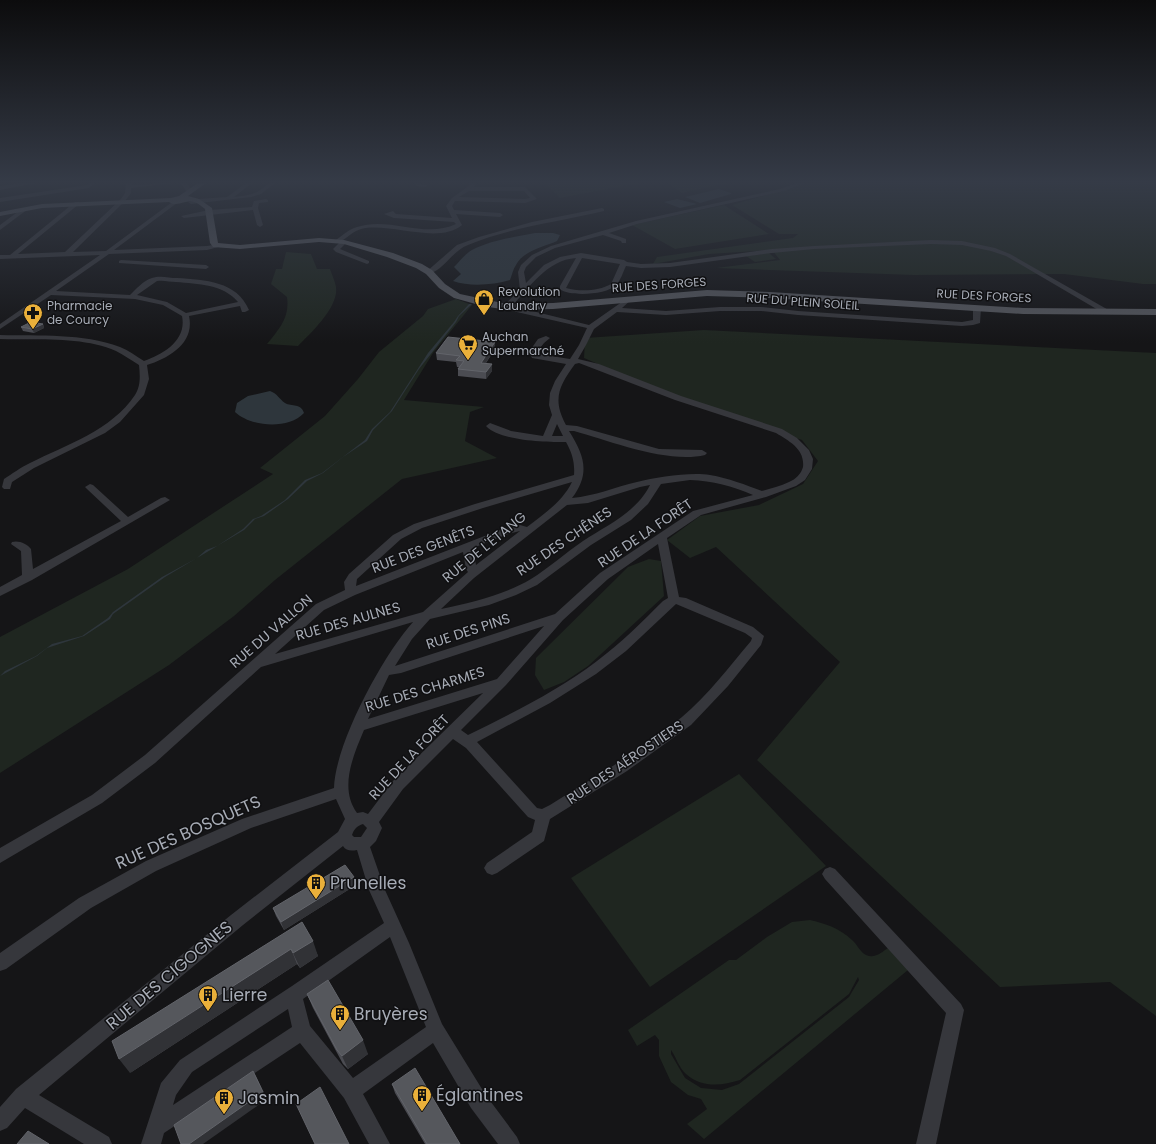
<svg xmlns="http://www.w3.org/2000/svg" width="1156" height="1144" viewBox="0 0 1156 1144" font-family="Poppins,sans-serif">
  <rect width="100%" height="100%" fill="#151517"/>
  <!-- green -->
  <g fill="#1f2620" fill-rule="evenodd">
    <path d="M545,183h94l-79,15z"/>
    <path d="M668,183h59l-45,10z"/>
    <path d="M809,183h347v101h-13l-79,-10 -150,1 -198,-7 64,-8 -8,-10 -63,4 -56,10 4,-7 136,-19 5,-4h-19l-47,-29z"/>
    <path d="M724,205l45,29 -94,15 -43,-24z"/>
    <path d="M286,252l25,2 6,15h13c2,6 5,12 6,18 3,20 -25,46 -38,59l-31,-2c12,-15 23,-26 20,-47l-16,-13 5,-15h6z"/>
    <path d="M769,253l7,6 -21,3 -9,-6z"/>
    <path d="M456,299l16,6 -39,48 -29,47 80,7 -14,5 -5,29 32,17 -95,21 -127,101 -41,36 -65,49 -169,108v-136l128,-68 145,-95 -13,-6 65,-52 33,-37 21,-27 44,-36 5,-7z"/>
    <path d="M704,330l452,23v663l-46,-34 -110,5 -243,-227 83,-98 -124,-115 -26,11 -23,-18 33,-24 59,-11 44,-21 15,-23 -16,-21 -134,-46 -84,-36 1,-20z"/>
    <path d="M649,559l12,2 3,35 -76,70 -24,16 -20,8 -9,-15 1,-17 92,-91z"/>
    <path d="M739,774l87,92 -176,121 -79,-109z"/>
    <path d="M810,920c17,4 29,8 42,20 5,4 8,12 14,15 9,4 16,-3 22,-7l20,22 -204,169 -17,-15 20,-15 -6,-10 -13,-4 -17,-13 -12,-26v-16l-4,-5 -18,11 -9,-16 101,-70h7l31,-23 25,-15zM858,977l1,3 -10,17 -110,87 -17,6 -21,-2 -16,-10 -14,-24v-4c5,7 8,18 15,24 16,14 35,12 54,6l109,-86z"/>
  </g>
  <!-- water -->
  <g fill="#2e363c">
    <path d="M719,189l12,4v1l-31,9 -15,-6z"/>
    <path d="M677,199l20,5 -17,4 -16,-6z"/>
    <path d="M535,233h18l7,2 -3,6c-14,6 -34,10 -41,24 -3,4 -4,10 -6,15 -17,5 -40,7 -57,1l8,-7 -7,-7c6,-6 11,-13 18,-17 19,-10 43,-13 63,-17z"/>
    <path d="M469,304h3l-13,12 -3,6 -37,47 -27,42 -19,19 -6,11 -24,16 -20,16 -16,8 -19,18 -24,17 -9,3 -11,11 -79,47 -52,37 -3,5 -26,17 -37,12 -10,8 -37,20 5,-5 31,-15 16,-12 30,-8 26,-18 5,-6 49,-35 35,-19 9,-8 11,-4 26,-17 10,-10 8,-3 24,-16 20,-20 17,-7 43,-33 7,-11 18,-17 38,-59 26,-31 4,-6z"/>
    <path d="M270,391c8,3 9,8 15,12 7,4 16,0 19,10 -16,17 -53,14 -69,-1l2,-9 11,-7z"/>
  </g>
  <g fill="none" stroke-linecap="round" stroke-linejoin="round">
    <!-- minor -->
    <g fill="#36373c" fill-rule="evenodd">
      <path d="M22,183h14l-36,7v-4z"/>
      <path d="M89,183h6l-6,5 -89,14v-4l87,-13z"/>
      <path d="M126,183h6l-1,2 42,-2 -42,5v5l-6,8 -52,51 33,-1 69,-51 2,1v2l-63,47 93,-4 12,-2 3,2 -15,4 -98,4 -53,37 74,4c6,-6 13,-14 22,-17 8,-3 17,0 25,0 28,2 60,3 72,32l-4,2h-3l-2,-6 -51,10c6,27 -20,42 -42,49l2,14 -5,16 -24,27 -15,11 -71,35 -22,14 -2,7h-6l-2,-2 2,-8c8,-5 17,-12 26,-16 36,-18 82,-33 105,-68 6,-9 5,-20 4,-30 -8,-5 -15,-10 -23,-14 -33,-15 -81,-11 -116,-12v-4c40,1 82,-2 120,12 8,3 16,9 24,14 20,-7 43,-21 38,-45l-19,-11 -28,-6 -84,-4 -51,34v-5l100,-69 -100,4v-4h10l65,-53h4v2l-61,50 47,-2 56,-53 4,-6zM157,281c7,-1 13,1 19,1 22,2 47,2 62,20l-52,11 -19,-11 -30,-7z"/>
      <path d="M181,183h6l3,5 6,2 -3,2 -7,-1z"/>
      <path d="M246,183h6l-18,14c8,-1 16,-2 23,-5 7,-4 9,-9 18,-9l-14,11 -10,3 -60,7 -3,-2 11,-3 28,-2z"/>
      <path d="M415,183l13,2 -3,2 -8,-1z"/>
      <path d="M469,183h6l1,2 -3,2h52l12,12 -12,4 -70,-2 -3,5 2,4 46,3 3,2 -3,2 -44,-3 6,11c-24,20 -72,-3 -101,4 -7,2 -12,7 -18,11l4,2 -7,7 29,12v2l-2,1 -31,-12 -3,-3 7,-7h-4v-2c7,-5 13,-11 21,-13 32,-11 68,12 99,-3l-2,-2 -60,-4 -10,-4 9,-3 3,3 56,4 -6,-12 6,-8 18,-13zM469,191h55l6,7 -5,1 -66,-2z"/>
      <path d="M797,183h8l-21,8 -147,33 -28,9 17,6v4h-4l-1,-2 -18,-6 -48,13 -19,9 -10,10 -2,5 2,11 18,-18 16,-8 21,-4 43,7 3,2 14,2 29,-1 102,-14 42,-3 117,-6 31,1 33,7 15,6 102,58 -1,2h-6l-99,-58 -15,-5 -29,-6 -31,-1 -117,5 -42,4 -102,14 -29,1 -15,-2c-3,6 -5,14 -10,19 -9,10 -47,12 -56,4v-3l16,-28c-29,2 -46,29 -64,48l77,19 40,-28 3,2 -10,9 44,3 54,-4h41l37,4 164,11 11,-2v-12l4,-2 4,2 -1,15 -7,2 -11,1 -164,-11 -37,-4h-41l-54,4 -49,-3 -23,17 -8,16 -8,14 21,5 82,32 101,33 15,9 12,12 4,9 -1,10 -7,11 -9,6 -30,11 -65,18 -34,23 12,59 7,1 67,29 11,9 -3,9 -33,41 -37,39 -64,46 -77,48 -6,22 -47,32 -5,2 -5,-2 -3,-5 3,-5 45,-31 3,-12 -7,-3 -62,-69 -13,-9 -50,50 -24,33 3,6 -6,13 -6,6 15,43 24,53 33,81 43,70 32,43 3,7h-22l-27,-36 -38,-65 -70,51 27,50h-21l-25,-46 -44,-55 -136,90 -3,11h-20l20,-61 19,-23 112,-74 92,-63 -15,-33 -12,-40c-6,1 -11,1 -14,-4l-100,79 -204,170 70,42 3,7h-28l-59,-36 -18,20 -7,3v-24l16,-18 215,-174 107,-83 7,-13 -9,-20 -85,29 -95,43 -65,37 -85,61 -6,2v-18l79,-55 67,-37 96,-42 92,-31c1,-44 49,-133 79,-166l-152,45 -106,96 -53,40 -102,60v-15l92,-53 53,-40 171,-151 29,-14 -1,-8 5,-8 44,-39 21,-11 61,-20 99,-29c1,-13 -2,-22 -8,-33 -20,0 -66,-1 -80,-16l4,-3 21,8 32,5 9,-21 -3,-10 1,-12 5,-12 11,-17 -34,-6 -3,-6 9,-13 8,-3 4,2 -6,5 -7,9 1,2 32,5 9,-14 8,-17 -83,-19v-4l16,-15 -2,-18 3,-7 11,-10 19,-9 85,-25 144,-32zM582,258l38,6 -9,20c-12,7 -31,8 -45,4zM579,363l96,37 101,33c13,8 29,16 27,34 -2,7 -7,12 -14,15 -8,4 -18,6 -27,9 -16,-6 -34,-13 -52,-16 -20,-3 -53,2 -73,7 -22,5 -42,14 -65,16 19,-25 12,-43 -3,-67h5c36,10 94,33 131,24l2,-2 -5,-3 -43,-1 -82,-23 -11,-1c-14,-26 -7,-39 9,-61zM557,424l6,12h-11zM690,480c23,1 42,6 63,15l-60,16 -93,62 -45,41 -160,52 17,-27 18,-20 59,-14 27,-10 21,-10 54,-40 40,-25 17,-16 13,-20zM572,482c-10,20 -27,31 -45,45l-7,-2 -20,5 -144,56 1,-7 44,-40 21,-11 61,-20zM650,485c-14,28 -43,40 -67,56 -18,12 -34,27 -52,38 -27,16 -60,24 -90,30l33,-31 93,-73 21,-2 52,-16zM520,531l-44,34 -3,-17 35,-14zM658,544l10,54 -5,3c-21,21 -42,42 -66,60 -39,30 -85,52 -129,74l-7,-5 45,-45 57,-65 45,-41zM463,552l3,17 2,3 -45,40 -148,42 49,-44 31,-15zM676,604l69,29 7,5 -1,3c-22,26 -43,54 -69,76 -41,34 -88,60 -132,88l-8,4 -5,-1 -60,-66 73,-39 46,-29 30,-23zM544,626l-47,53 -129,40 21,-44 12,-2zM483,693l-90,88 -25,33 -5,-2 -6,1c-18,-25 -4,-57 7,-83zM363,824l4,4 -6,9h-7l-2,-2c2,-6 5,-9 11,-11zM390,937l36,90 -73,51 -43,-52 -7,-27zM288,1009l4,18 -119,78 3,-10 16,-23z"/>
      <path d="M266,199l2,1v2l-9,1 -1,5 5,17 -3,2 -3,-2 -4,-15 -69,8 -3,-2 28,-6 43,-3 2,-6z"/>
      <path d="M23,208l5,1 -28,21v-5z"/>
      <path d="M602,208l2,1v2c-46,11 -92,16 -136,34 -16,6 -23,24 -39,29l-3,-2 31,-27 22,-8 53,-15z"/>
      <path d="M121,260l85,5 3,2 -3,2 -87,-6v-2z"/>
      <path d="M90,484l3,1 35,32 33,-19 4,-1 5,3 -138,80 -32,16v-9l22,-12 -1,-24 -10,-7 1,-2c7,-2 15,2 19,7l2,20 88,-48 -34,-32 -2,-2z"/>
      <path d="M830,867l5,2 126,135 3,6 -28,134h-20l30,-131 -121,-134 -3,-5 3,-5z"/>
    </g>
    <!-- major -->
    <path fill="#52545a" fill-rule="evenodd" d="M198,183h8l-18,13 11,3 13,9 6,35 22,2 79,-7 25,2 49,13 29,11 10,6 13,14 15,10 47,10 46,-1 154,-13 63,2 253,16 133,1v6l-133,-1 -253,-16 -63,-2 -154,13 -46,1 -24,-4 -29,-8 -15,-10 -13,-14 -10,-6 -29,-11 -43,-13 -25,-2 -79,7 -27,-2 -3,-4 -5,-34c-4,-3 -7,-6 -11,-7 -8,-3 -16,6 -25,0l-127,6 -42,8v-4l42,-8 129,-6 8,-2z"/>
  </g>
  <!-- wall -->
  <g fill="#4b4c52">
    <path d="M43,324l1,4 -10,5 -11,-2 -2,-4z"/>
    <path d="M495,349l-9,14 6,8 -6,8 -28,-3v-7l1,-2h-2l-1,-5 -19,-2 -1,-7z"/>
    <path d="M354,877l2,8 -72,45 -8,-14 -3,-8z"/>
    <path d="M302,922l16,34 -18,12 -3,-4 -167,109z"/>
    <path d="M307,994l61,60 -20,15 -5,-5 -30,-56z"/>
    <path d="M392,1084l68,60h-35l-30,-51z"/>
  </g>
  <!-- shaded-wall -->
  <g fill="#313236">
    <path d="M43,324l1,4 -10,5 -2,-4z"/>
    <path d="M495,342v7l-14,21v-7z"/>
    <path d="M492,364v7l-6,8v-7z"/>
    <path d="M354,877l2,8 -72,45 -3,-8z"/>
    <path d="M313,941l5,15 -18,12 -7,-15z"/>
    <path d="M291,949l6,15 -167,109 -11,-14z"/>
    <path d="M363,1040l5,14 -20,15 -6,-13z"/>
    <path d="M253,1071l4,7 10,21 -64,45h-14z"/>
  </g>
  <!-- building -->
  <g fill="#55575c" stroke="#62646a">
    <path d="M31,322l12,2 -11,5 -11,-2z"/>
    <path d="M448,337l47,5 -14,21 11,1 -6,8 -28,-3 6,-8 -8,-1 4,-4 -24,-3z"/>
    <path d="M345,865l9,12 -73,45 -8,-14z"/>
    <path d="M302,922l11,19 -20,12 -2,-4 -172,110 -7,-18z"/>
    <path d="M328,980l35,60 -21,16 -5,-6 -30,-56z"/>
    <path d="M415,1068l45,76h-33l-35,-60z"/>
    <path d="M253,1071l10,21 -74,52h-8l-7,-19z"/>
    <path d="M320,1087l29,57h-34l-19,-40z"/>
    <path d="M28,1131l21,13h-32z"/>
  </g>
  <!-- sky -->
  <linearGradient id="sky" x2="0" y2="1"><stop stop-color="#0c0c0d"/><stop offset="0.53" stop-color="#353b47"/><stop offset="1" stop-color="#353b47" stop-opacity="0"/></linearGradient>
  <rect width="1156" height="343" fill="url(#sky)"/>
  <!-- icons -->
  <defs>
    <symbol id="shop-pin" viewBox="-11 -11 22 30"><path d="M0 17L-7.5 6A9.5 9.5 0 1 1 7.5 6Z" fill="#eab03a" stroke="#101012"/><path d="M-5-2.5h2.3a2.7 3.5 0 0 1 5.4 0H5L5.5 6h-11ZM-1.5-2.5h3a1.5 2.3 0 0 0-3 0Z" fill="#111"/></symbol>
    <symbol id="pharmacy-pin" viewBox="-11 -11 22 30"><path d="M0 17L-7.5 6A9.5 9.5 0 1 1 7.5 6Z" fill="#eab03a" stroke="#101012"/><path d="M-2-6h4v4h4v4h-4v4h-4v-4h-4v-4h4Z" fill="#111"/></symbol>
    <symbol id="supermarket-pin" viewBox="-11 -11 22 30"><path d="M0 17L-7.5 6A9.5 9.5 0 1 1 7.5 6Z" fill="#eab03a" stroke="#101012"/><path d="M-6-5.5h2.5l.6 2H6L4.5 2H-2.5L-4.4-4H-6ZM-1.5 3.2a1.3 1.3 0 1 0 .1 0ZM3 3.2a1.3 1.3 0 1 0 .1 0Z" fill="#111"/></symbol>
    <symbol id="building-pin" viewBox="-11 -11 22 30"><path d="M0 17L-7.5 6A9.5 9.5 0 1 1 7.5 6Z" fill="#eab03a" stroke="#101012"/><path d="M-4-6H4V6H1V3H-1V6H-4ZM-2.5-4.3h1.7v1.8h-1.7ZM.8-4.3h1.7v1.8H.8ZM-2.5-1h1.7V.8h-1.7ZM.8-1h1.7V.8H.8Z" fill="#111"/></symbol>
  </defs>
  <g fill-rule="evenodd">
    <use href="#shop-pin" x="473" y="288" width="22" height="30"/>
    <use href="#pharmacy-pin" x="22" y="302" width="22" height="30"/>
    <use href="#supermarket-pin" x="457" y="333" width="22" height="30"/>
    <use href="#building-pin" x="305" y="872" width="22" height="30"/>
    <use href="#building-pin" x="197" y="984" width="22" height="30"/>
    <use href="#building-pin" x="329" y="1003" width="22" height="30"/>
    <use href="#building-pin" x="411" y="1084" width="22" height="30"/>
    <use href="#building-pin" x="213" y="1087" width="22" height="30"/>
  </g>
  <g text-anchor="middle" stroke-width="3" stroke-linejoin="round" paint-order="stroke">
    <!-- far-street labels -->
    <g font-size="12" fill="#a7acb6" stroke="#101012">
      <text transform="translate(659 285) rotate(-4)" y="4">RUE DES FORGES</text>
      <text transform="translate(984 296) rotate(3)" y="4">RUE DES FORGES</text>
      <text transform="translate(803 302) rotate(4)" y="4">RUE DU PLEIN SOLEIL</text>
    </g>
    <!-- far-poi labels -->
    <g font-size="12" fill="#a7acb6" stroke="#101012" text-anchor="start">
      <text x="498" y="296">Revolution<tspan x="498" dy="14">Laundry</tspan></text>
      <text x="47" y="310">Pharmacie<tspan x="47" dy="14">de Courcy</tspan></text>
      <text x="482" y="341">Auchan<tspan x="482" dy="14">Supermarché</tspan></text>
    </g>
    <!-- street labels -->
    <g font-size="14" fill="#a7acb6" stroke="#101012">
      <text transform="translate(645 533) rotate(-34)" y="5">RUE DE LA FORÊT</text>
      <text transform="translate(564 541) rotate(-34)" y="5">RUE DES CHÊNES</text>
      <text transform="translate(484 547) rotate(-39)" y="5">RUE DE L'ÉTANG</text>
      <text transform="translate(423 549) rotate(-21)" y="5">RUE DES GENÊTS</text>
      <text transform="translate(348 621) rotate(-16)" y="5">RUE DES AULNES</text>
      <text transform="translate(271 631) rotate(-41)" y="5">RUE DU VALLON</text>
      <text transform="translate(468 631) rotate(-18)" y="5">RUE DES PINS</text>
      <text transform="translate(425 689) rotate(-17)" y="5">RUE DES CHARMES</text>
      <text transform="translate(409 757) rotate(-47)" y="5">RUE DE LA FORÊT</text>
      <text transform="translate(625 762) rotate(-34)" y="5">RUE DES AÉROSTIERS</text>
    </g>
    <!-- near-street labels -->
    <g font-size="17" fill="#a7acb6" stroke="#101012">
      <text transform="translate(188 832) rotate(-24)" y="6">RUE DES BOSQUETS</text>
      <text transform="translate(169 975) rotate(-40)" y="6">RUE DES CIGOGNES</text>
    </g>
    <!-- near-poi labels -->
    <g font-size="17" fill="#a7acb6" stroke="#101012" text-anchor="start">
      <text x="330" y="889">Prunelles</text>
      <text x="222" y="1001">Lierre</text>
      <text x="354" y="1020">Bruyères</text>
      <text x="436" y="1101">Églantines</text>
      <text x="238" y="1104">Jasmin</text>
    </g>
  </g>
</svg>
